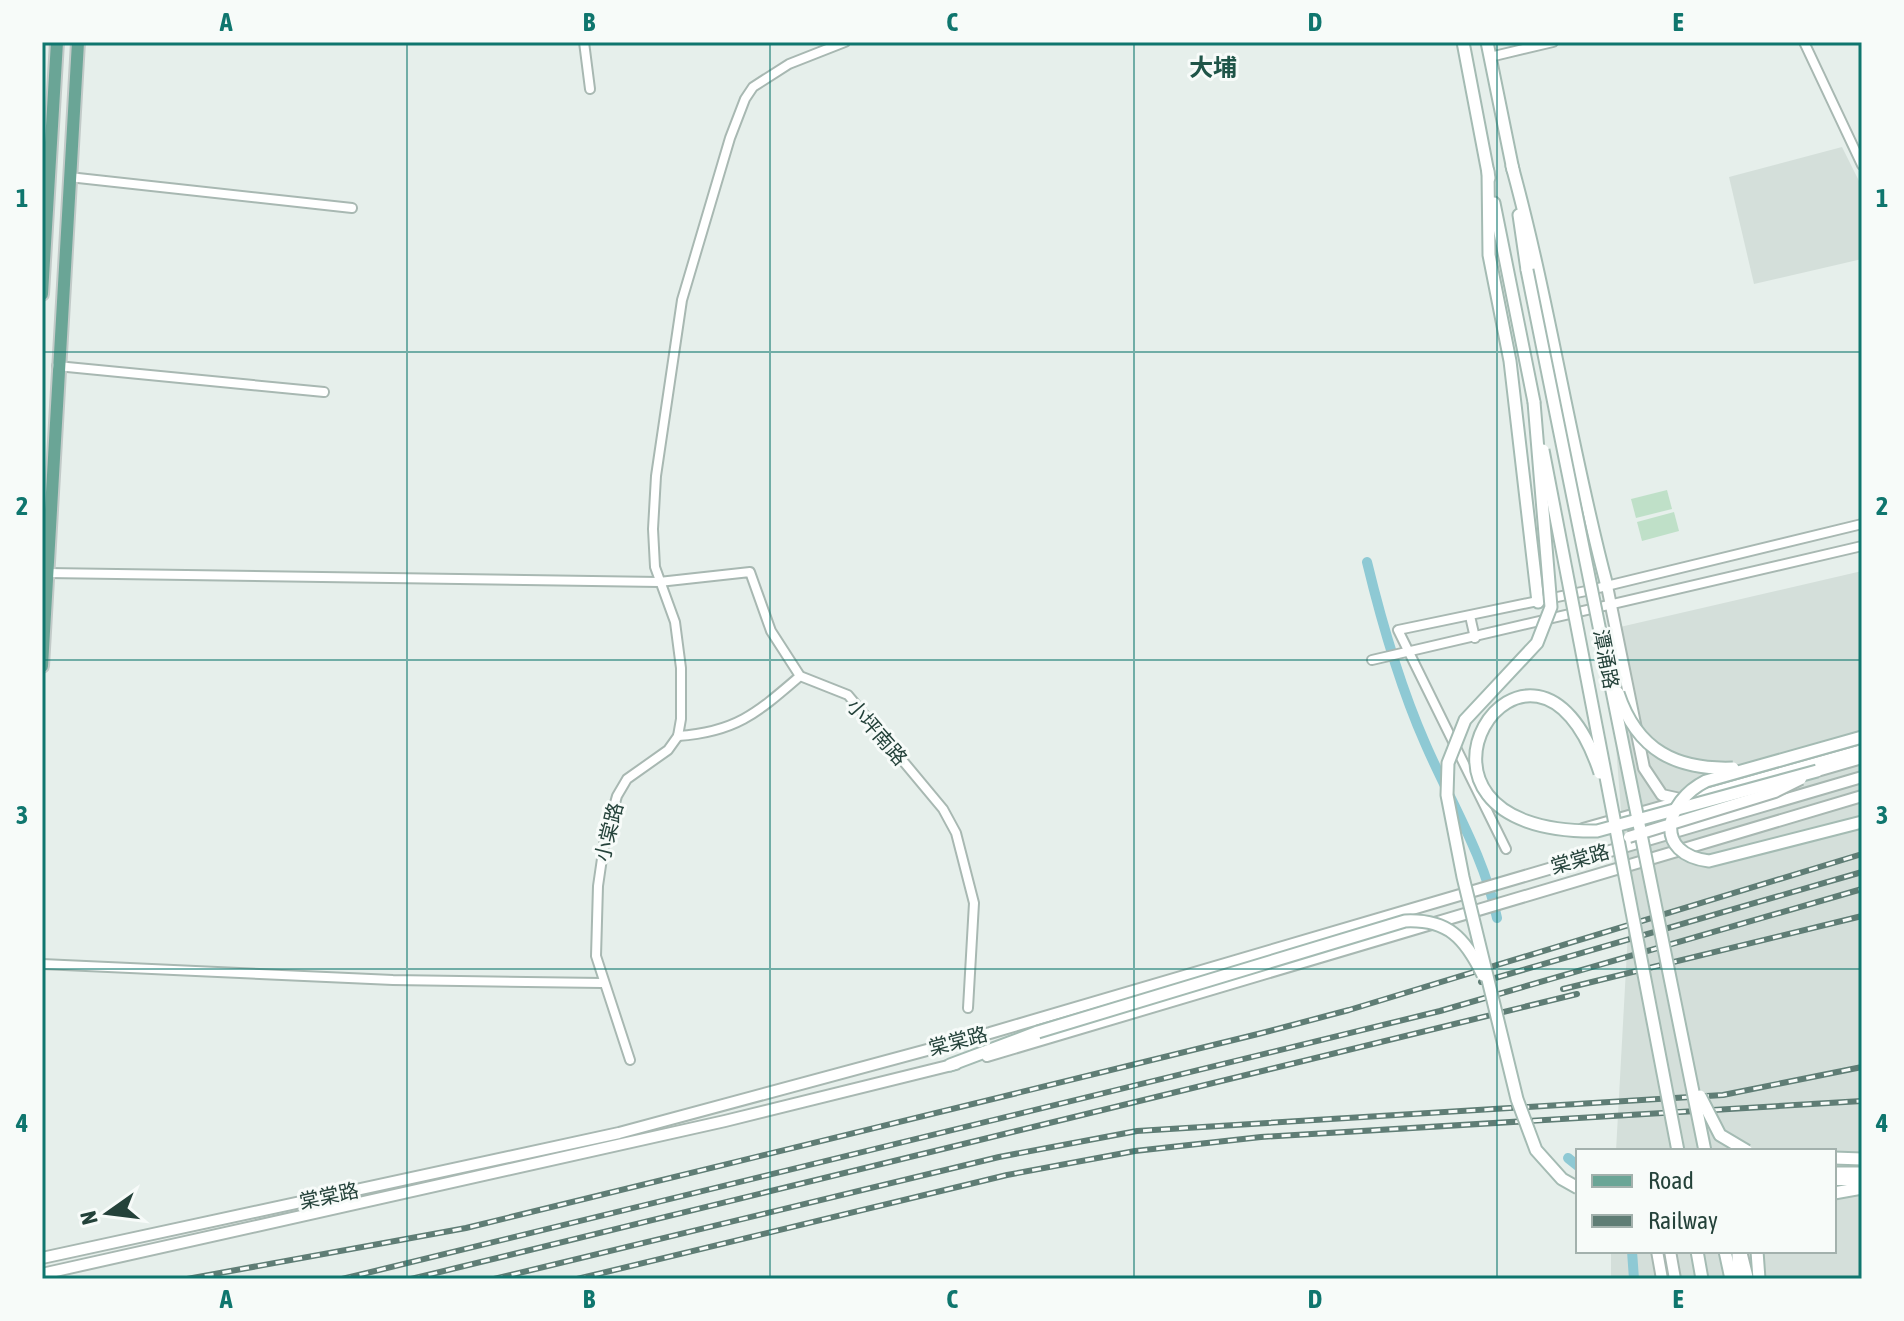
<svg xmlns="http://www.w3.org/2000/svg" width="1904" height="1321" viewBox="0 0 1904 1321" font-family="'Asap Condensed','Noto Sans SC',sans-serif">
  <rect width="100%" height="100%" fill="#e6efeb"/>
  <!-- built -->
  <g fill="#d4dfda">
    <path d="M1842,147l20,40v72l-108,25 -25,-107z"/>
    <path d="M1862,571v708h-251v-28h223v-100h-218l13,-237 -22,-284z"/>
  </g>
  <!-- green -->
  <g fill="#bfe0c8">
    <path d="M1667,490l5,19 -36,9 -5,-19z"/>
    <path d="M1674,512l5,19 -37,10 -5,-19z"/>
  </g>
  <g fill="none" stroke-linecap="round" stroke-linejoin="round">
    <!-- canal -->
    <g stroke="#8ec9d4" stroke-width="10">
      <path d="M1367,562c15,62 32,122 58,181 25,58 59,112 72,175"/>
      <path d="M1568,1158l10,8"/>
      <path d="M1632,1251l2,28"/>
    </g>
    <defs>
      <g id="minor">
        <path d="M584,42l6,47"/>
        <path d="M1804,42l58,123"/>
        <path d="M1490,57l63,-15"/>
        <path d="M69,177l283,31"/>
        <path d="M57,366l267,26"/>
        <path d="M47,573l612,9 91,-10 21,59 29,45 48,19 95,114 13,24 18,70 -6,105"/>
        <path d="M1470,616l5,22"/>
        <path d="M1372,660l490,-114"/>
        <path d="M678,736c58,-4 79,-23 122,-60"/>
        <path d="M1506,849l-108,-219 188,-39 276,-67"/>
        <path d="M42,964l351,16 209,3"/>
        <path d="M630,1060l-34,-104 2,-70 7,-48 12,-42 10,-17 41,-29 10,-14 3,-17v-51l-6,-46 -20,-55 -2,-38 3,-53 26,-176 48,-162 15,-39 8,-12 36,-23 56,-22"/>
      </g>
      <g id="tertiary">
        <path d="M1607,586l37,182 18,27 18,4"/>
        <path d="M1817,771l45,-13"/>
        <path d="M1583,829l279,-79"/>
        <path d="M987,1056l875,-260"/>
        <path d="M1834,1180h28"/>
        <path d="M1657,1251l5,28"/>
        <path d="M1670,1251l5,28"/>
        <path d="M1741,1251l7,28"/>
        <path d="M42,1258l577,-125 371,-100 872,-256"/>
        <path d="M42,1274l683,-153 231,-57"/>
      </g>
      <g id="secondary">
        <path d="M1463,42l26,136"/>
        <path d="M1487,42l26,128"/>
        <path d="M1512,166c38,139 58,281 95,420"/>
        <path d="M1488,171l1,84 21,106 28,241"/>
        <path d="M1494,203l40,199"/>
        <path d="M1519,215l8,55"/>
        <path d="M950,1065l88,-33"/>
        <path d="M1834,1158l28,1"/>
        <path d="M1834,1173h28"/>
        <path d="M1834,1193l28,-5"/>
        <path d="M1697,1251l5,28"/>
        <path d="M1725,1251l6,28"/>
        <path d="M1738,1251v28"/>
        <path d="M1757,1251l2,28"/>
      </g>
      <g id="primary">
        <path d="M42,294l15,-252"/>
        <path d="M42,666l36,-624"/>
      </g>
    </defs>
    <!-- minor casing -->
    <use href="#minor" stroke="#a8b8b2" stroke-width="12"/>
    <!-- tertiary casing -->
    <use href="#tertiary" stroke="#a8b8b2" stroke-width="14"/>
    <!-- secondary casing -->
    <use href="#secondary" stroke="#a4bbb3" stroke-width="15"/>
    <!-- primary casing -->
    <use href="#primary" stroke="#c2cac8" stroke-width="16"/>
    <!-- minor -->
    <use href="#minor" stroke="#fff" stroke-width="8"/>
    <!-- tertiary -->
    <use href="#tertiary" stroke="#fff" stroke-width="10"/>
    <!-- secondary -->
    <use href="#secondary" stroke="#fff" stroke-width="11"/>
    <!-- primary -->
    <use href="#primary" stroke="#6aa596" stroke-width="12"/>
    <defs>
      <g id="rail">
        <path d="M1481,982l381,-110"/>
        <path d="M1563,989l299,-73"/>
        <path d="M187,1279l279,-51 792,-194 91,-24 513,-156"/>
        <path d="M342,1279l1098,-268 422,-122"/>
        <path d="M411,1279l1166,-285"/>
        <path d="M494,1279l505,-122 138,-26 586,-36 139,-28"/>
        <path d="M577,1279l430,-104 128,-24 126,-14 601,-36"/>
      </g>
    </defs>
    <!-- rail casing -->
    <use href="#rail" stroke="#5f7d75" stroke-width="6"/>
    <!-- rail -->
    <use href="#rail" stroke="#f7fbf9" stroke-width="3" stroke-dasharray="9" stroke-linecap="butt"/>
    <defs>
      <path id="tertiary-bridge" d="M1629,837l146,-45 26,-13"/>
      <g id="secondary-bridge">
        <path d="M1527,270l178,881"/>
        <path d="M1534,402l17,205 -14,36 -72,77 -17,43 -1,32 16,82 54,222 19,51 26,29 16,9"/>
        <path d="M1543,450l135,701"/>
        <path d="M1618,693c19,58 59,77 115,75"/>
        <path d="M1862,737l-156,44c-42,21 -53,73 3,80l153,-39"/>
        <path d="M1600,773c-67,-204 -241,61 -3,58l220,-60"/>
        <path d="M1038,1032l367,-111c43,-2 60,17 78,54"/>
        <path d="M1700,1096l20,39 27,16"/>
      </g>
    </defs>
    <!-- tertiary-bridge casing -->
    <use href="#tertiary-bridge" stroke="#a8b8b2" stroke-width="14" stroke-linecap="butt"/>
    <!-- secondary-bridge casing -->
    <use href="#secondary-bridge" stroke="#a4bbb3" stroke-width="15" stroke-linecap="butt"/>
    <!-- tertiary-bridge -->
    <use href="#tertiary-bridge" stroke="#fff" stroke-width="10"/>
    <!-- secondary-bridge -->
    <use href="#secondary-bridge" stroke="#fff" stroke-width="11"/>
  </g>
  <!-- grid -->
  <path fill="none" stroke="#0f766e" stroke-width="2" stroke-opacity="0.55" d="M407,42v1237M770,42v1237M1134,42v1237M1497,42v1237M42,352h1820M42,660h1820M42,969h1820"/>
  <g text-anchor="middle" stroke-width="6" stroke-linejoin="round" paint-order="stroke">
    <!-- street labels -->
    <g font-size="20" fill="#24423a" stroke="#f7fbf9">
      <text transform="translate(1606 659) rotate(79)" y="7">潭涌路</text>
      <text transform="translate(877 732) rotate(49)" y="7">小坪南路</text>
      <text transform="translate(609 832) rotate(-76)" y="7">小棠路</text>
      <text transform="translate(1580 859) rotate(-16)" y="7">棠棠路</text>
      <text transform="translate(958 1041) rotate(-15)" y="7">棠棠路</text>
      <text transform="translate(329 1196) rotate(-12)" y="7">棠棠路</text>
    </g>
    <!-- quarter labels -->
    <g font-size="24" font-weight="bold" fill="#1f5548" stroke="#f7fbf9">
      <text x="1213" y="76">大埔</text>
    </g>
  </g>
  <!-- border -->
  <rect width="1904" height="1321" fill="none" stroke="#f7fbf9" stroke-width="88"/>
  <!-- legend -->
  <rect x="1576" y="1149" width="260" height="104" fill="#f7fbf9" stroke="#a3b1ad" stroke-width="2"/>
  <rect x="1592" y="1175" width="40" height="12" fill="#6aa596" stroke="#a3b1ad" stroke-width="2"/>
  <text x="1648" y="1189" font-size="24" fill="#24423a">Road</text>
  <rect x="1592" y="1215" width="40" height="12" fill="#5f7d75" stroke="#a3b1ad" stroke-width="2"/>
  <text x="1648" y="1229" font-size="24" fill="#24423a">Railway</text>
  <!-- north arrow -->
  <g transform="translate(108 1213) rotate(256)" stroke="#f7fbf9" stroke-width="6" paint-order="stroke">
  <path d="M0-6L14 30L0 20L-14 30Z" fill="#24423a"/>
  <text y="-12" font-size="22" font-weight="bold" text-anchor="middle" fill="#24423a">N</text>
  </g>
  <rect x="44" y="44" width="1816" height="1233" fill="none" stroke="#0f766e" stroke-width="3"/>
  <g font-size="26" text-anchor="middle" font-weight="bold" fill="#0f766e">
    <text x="226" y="31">A</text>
    <text x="589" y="31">B</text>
    <text x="952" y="31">C</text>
    <text x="1315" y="31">D</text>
    <text x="1678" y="31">E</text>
    <text x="22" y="207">1</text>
    <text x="1882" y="207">1</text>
    <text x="22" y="515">2</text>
    <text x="1882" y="515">2</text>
    <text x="22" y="824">3</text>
    <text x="1882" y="824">3</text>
    <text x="22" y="1132">4</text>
    <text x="1882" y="1132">4</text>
    <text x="226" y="1308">A</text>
    <text x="589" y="1308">B</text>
    <text x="952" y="1308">C</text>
    <text x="1315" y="1308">D</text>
    <text x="1678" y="1308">E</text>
  </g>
</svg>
